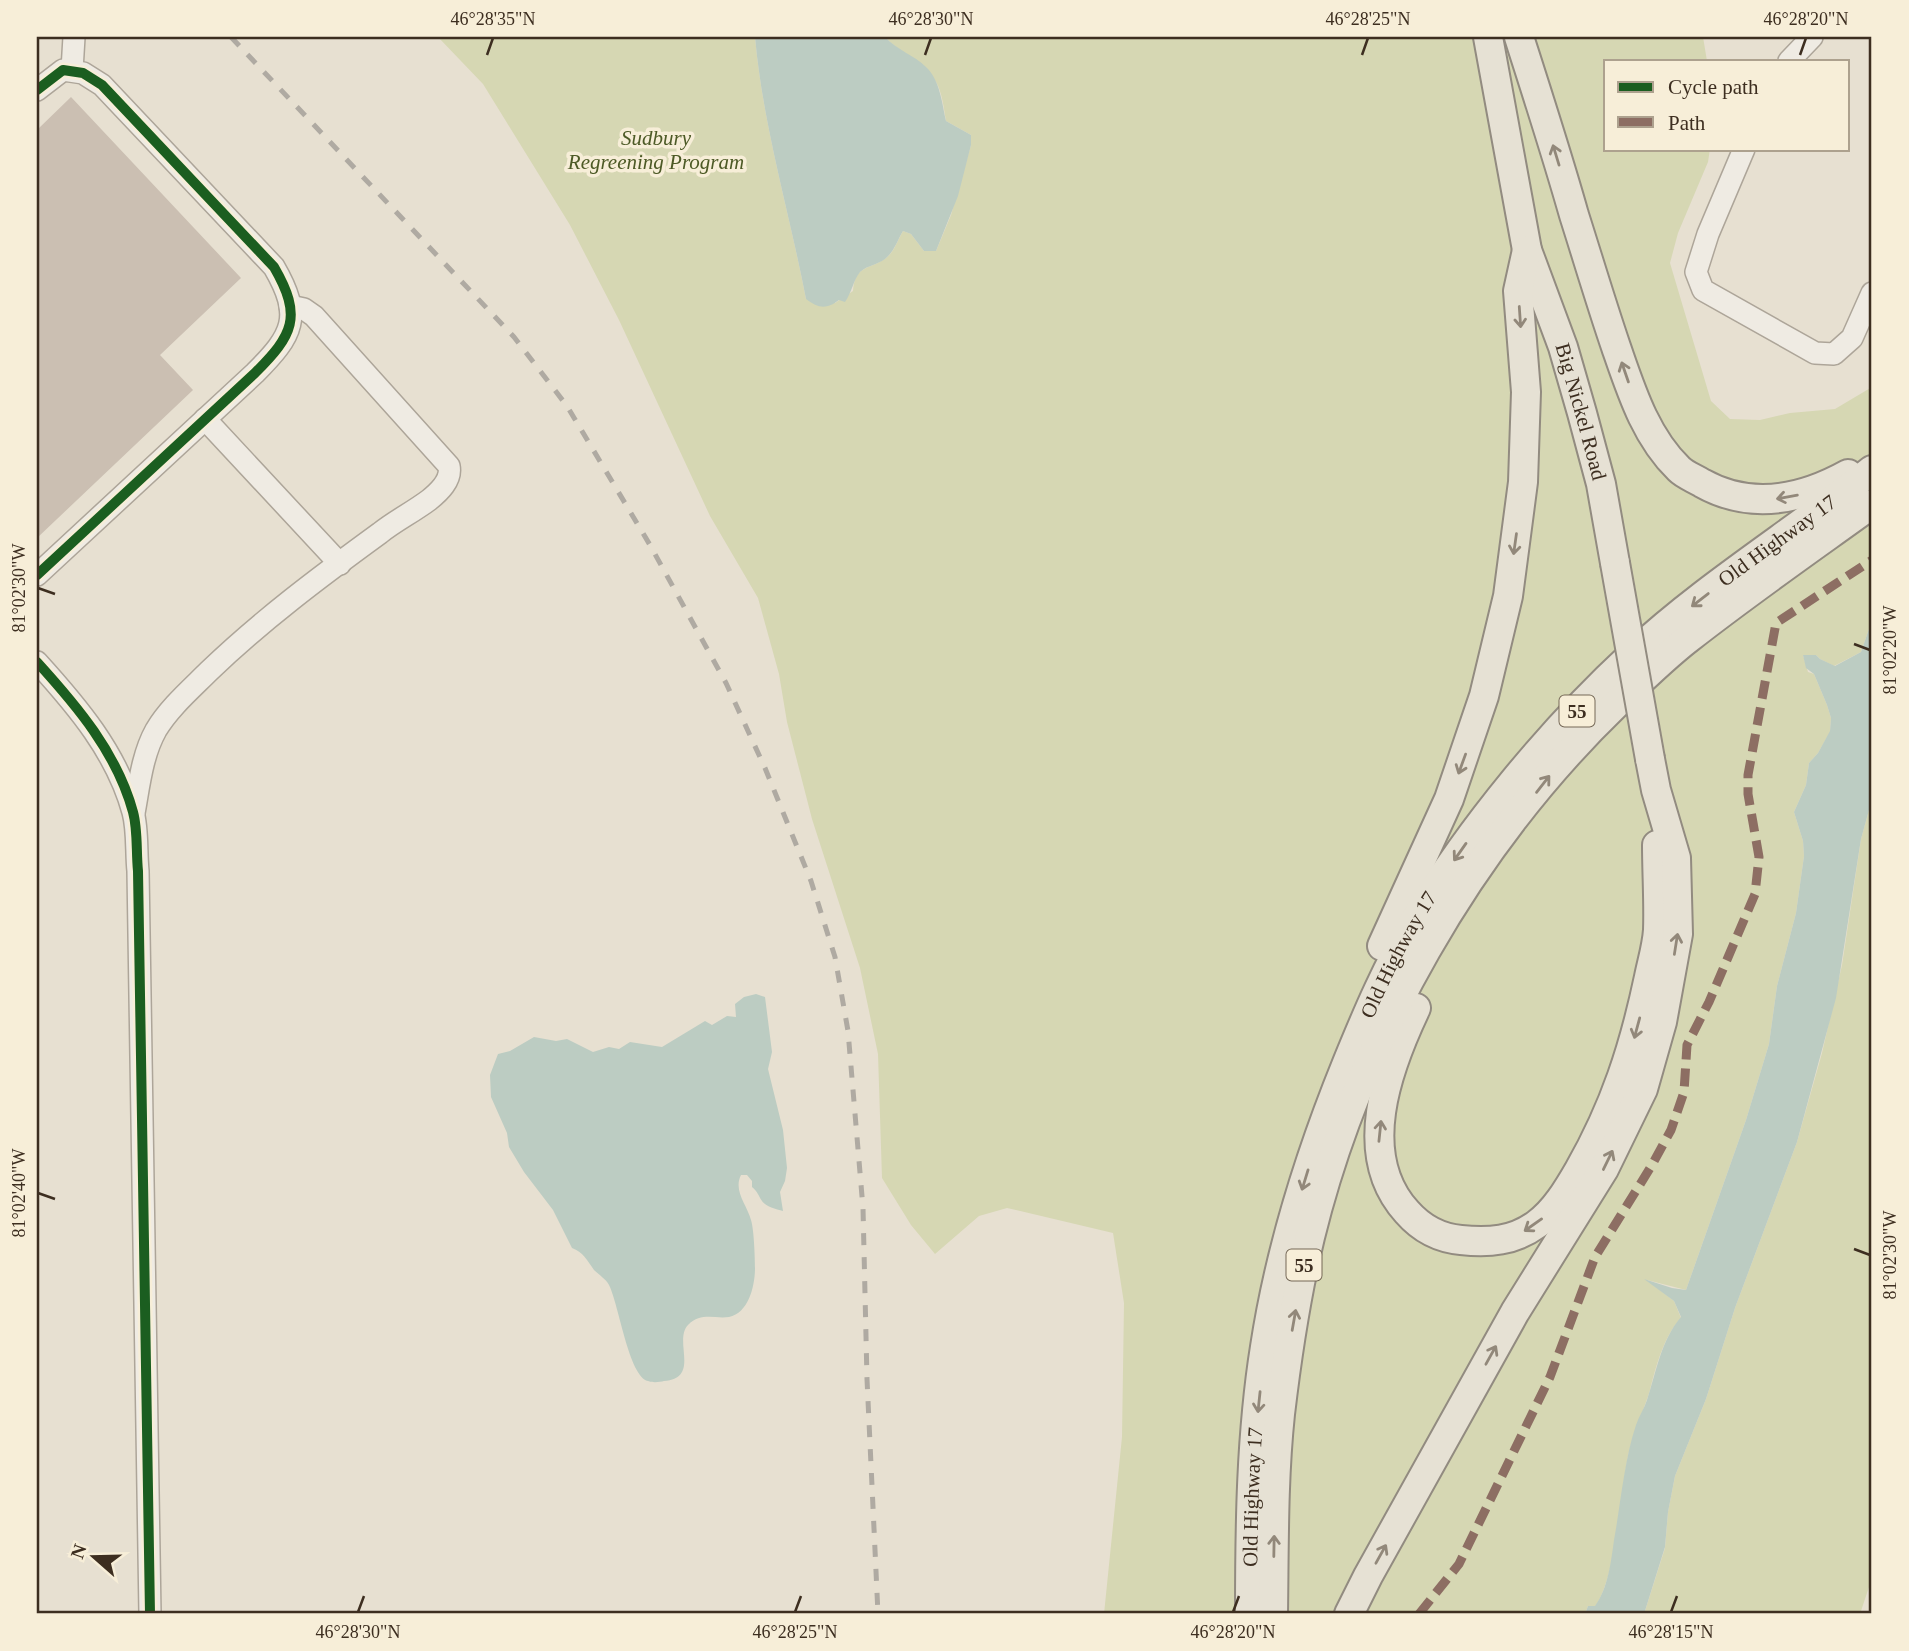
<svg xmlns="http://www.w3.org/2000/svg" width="1909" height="1651" viewBox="0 0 1909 1651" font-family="'Times New Roman',serif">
  <rect width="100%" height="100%" fill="#e7e0d1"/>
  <!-- green -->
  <g fill="#d6d7b3">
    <path d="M438,37h317c8,89 34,174 51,262l29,4 18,-12c2,-25 14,-21 30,-31 11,-6 14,-19 20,-29l8,3 13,17h12l15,-36 20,-70v-10l-25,-14c-2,-12 -4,-29 -10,-39 -12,-20 -36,-29 -51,-45h818l4,24h-101v88h104l-2,13 -30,71 -8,30 41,138 19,18 30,1 30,-7 45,-4 37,-22v81l-152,114 -359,445 -112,587h-145l18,-177 2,-134 -11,-70 -106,-25 -28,8 -44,38 -24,-29 -29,-47 -4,-124 -18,-86 -48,-149 -25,-97 -8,-48 -21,-76 -48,-82 -91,-196 -49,-95 -87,-141z"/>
    <path d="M1872,505v121l-3,3 -8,23 -27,14 -14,-7 -4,-4h-13l5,17 6,2 13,31 4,13 -1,14 -12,21 -9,10 -3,22 -12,27 9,29 1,15 -8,57 -19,73 -8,58 -23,76 -60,170 -39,-10 27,21 7,17c-17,18 -25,48 -31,72 -7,23 -17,43 -22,66 -8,40 -11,118 -33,151l-7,-1 -3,8h-310l2,-119 52,-319 128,-277 159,-192z"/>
    <path d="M1872,799v779l-12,36h-216l21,-66 3,-36 7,-36 31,-77 29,-91 62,-166 25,-89 20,-88 19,-126z"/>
  </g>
  <!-- water -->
  <g fill="#bcccc2">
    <path d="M755,37h130c12,13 29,18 41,30 14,13 16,36 20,54l25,14v10l-13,51 -22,55h-12l-13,-17 -8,-3c-6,10 -9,21 -18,28 -8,6 -17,6 -25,13 -7,9 -8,20 -15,30l-6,-2c-13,10 -21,8 -33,-1 -17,-88 -43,-173 -51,-262z"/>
    <path d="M1872,626v173l-11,40 -25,159 -39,144 -62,166 -29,91 -31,77 -7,36 -3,35 -21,67h-59l3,-8h7c13,-18 16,-44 19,-66 7,-38 10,-79 22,-115 3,-9 8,-16 11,-25 9,-27 14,-60 34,-83l-7,-16 -30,-22 28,9 14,2 60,-170 23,-76 8,-58 19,-73 8,-57 -1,-15 -9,-29 12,-27 3,-22 9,-10 12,-22 1,-13 -4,-13 -13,-31 -8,-6 -3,-13h13l4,4 15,7 26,-14 8,-23z"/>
    <path d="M756,994l9,3 7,55 -4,17 15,61 4,38 -2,13 -5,11 3,19c-7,-2 -17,-4 -21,-10 -4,-6 -4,-9 -10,-14v-6l-5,-6h-6c-8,16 6,30 10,45 3,9 4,38 4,48 0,17 -6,45 -26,49 -15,2 -28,-5 -41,8 -15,16 13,53 -24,56 -4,1 -11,2 -16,0 -19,-4 -29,-76 -39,-96 -3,-6 -10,-10 -15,-15 -7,-10 -11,-18 -22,-22l-19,-38 -29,-38 -15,-25 -2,-14 -16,-36 -1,-22 8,-21 12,-3 24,-14 22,4 11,-2 26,13 16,-5 10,2 11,-7 32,5 43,-26 7,4 15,-9 9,1 -1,-13 9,-7z"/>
  </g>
  <!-- building -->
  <path fill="#cbbfb2" d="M71,97l170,181 -81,77 33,35 -156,148v-408z"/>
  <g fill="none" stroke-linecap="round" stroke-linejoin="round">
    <defs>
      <g id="minor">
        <path d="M1789,61l23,-24"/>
        <path d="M72,70l2,-33"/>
        <path d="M37,90l26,-20 20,3 19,12 172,182c29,50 19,68 -19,106l-218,202"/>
        <path d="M1744,149l-36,85 -12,38 7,18 112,63 19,1 18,-16 20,-45"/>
        <path d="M205,419l135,145"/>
        <path d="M37,662c40,44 80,91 96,150 5,18 3,40 5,59l12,743"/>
        <path d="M134,813c5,-27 8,-58 22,-83 13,-22 35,-41 53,-59 53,-51 112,-95 171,-138 15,-12 33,-21 49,-33 10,-8 23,-20 20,-34l-135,-150 -10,-7 -14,-3"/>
      </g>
      <g id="major">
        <path id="s1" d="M1488,37l39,213 36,97 19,66 19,71 14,79"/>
        <path d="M1519,37c19,59 38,118 55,178 14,44 27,88 42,132 15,43 29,89 63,122 6,6 15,9 23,14 48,27 99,17 146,-9"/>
        <path d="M1382,946l67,-147 35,-103 24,-100 15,-114 3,-90 -8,-101 9,-41"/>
        <path d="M1416,1008c-29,61 -61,147 -9,204 14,16 32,26 54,28 28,3 53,1 76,-16 18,-13 31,-35 42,-54 36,-63 55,-122 70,-193 3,-15 8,-31 9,-47 1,-28 -1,-57 -1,-85"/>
        <path id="s2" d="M1250,1614c0,-89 1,-179 15,-267 15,-98 45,-193 82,-284 20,-49 41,-98 68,-143 56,-93 137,-191 217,-265 74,-69 161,-122 240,-185"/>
        <path d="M1273,1614c1,-66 0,-134 7,-200 7,-59 16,-119 30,-177 48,-196 160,-392 305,-532 24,-23 48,-47 74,-67 60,-47 122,-90 183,-134"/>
        <path d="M1349,1614l19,-38 147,-264 89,-143 39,-80 19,-67 16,-88 -2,-76 -20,-68 -6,-31"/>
      </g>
    </defs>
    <!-- minor casing -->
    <use href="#minor" stroke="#ada599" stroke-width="24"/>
    <!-- major casing -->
    <use href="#major" stroke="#928b80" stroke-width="32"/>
    <!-- minor -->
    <use href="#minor" stroke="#efebe3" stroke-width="21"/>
    <!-- major -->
    <use href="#major" stroke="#e6e1d4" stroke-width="28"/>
    <!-- rail -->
    <g stroke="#afaaa2" stroke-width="5" stroke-dasharray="12 12" stroke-linecap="butt">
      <path d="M231,37l283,300 53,69 83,139 76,138 39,85 46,113 24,76 13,74 15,177 4,171 11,235"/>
      <path d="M1871,1614l1,-4"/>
    </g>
    <defs>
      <path id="major-bridge" d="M1615,563l35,196"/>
    </defs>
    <!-- major-bridge casing -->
    <use href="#major-bridge" stroke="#928b80" stroke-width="32" stroke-linecap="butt"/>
    <!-- major-bridge -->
    <use href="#major-bridge" stroke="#e6e1d4" stroke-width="28"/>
    <!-- quiet -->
    <path stroke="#8d6e63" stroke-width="9" stroke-dasharray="18 9" stroke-linecap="butt" d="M1419,1614l40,-50 91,-187 45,-120 57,-92 19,-35 13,-38 3,-47 22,-43 46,-108 4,-37 -11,-63v-19l28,-152 96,-63"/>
    <defs>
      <g id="cycleway">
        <path d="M37,90l26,-20 20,3 19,12 172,182c29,50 19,68 -19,106l-218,202"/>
        <path d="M37,662c40,44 80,91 96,150 5,18 3,40 5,59l12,743"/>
      </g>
    </defs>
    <!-- cycleway casing -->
    <use href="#cycleway" stroke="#f7eed8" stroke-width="15"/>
    <!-- cycleway -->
    <use href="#cycleway" stroke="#1b5e20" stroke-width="10"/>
  </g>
  <!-- one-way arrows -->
  <defs><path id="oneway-shaft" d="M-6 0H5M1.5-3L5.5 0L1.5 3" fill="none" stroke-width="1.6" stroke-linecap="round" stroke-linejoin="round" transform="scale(1.75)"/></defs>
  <g stroke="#92887a">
    <use href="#oneway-shaft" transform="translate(1556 155) rotate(-107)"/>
    <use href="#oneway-shaft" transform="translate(1520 317) rotate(86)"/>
    <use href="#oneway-shaft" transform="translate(1625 372) rotate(-109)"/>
    <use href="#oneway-shaft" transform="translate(1787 497) rotate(170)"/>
    <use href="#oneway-shaft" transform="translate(1515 544) rotate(98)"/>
    <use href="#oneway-shaft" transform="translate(1700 600) rotate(142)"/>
    <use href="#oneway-shaft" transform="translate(1462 764) rotate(110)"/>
    <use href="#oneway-shaft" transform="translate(1543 784) rotate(-52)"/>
    <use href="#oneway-shaft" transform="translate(1460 852) rotate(125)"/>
    <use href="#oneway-shaft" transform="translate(1676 944) rotate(-81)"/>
    <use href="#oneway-shaft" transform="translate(1637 1028) rotate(105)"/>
    <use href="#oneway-shaft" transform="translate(1380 1131) rotate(-84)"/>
    <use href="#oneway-shaft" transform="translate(1608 1160) rotate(-64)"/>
    <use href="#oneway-shaft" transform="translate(1305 1180) rotate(107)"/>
    <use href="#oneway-shaft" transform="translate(1533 1225) rotate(145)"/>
    <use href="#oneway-shaft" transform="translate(1294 1320) rotate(-80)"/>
    <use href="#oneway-shaft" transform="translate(1491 1355) rotate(-61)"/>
    <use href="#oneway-shaft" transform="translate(1259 1402) rotate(96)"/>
    <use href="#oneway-shaft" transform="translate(1274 1546) rotate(-89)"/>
    <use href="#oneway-shaft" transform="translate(1381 1554) rotate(-61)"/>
  </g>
  <!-- ticks -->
  <path fill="none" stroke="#3d2e20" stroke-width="2.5" d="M487,55l6,-17M925,55l6,-17M1362,55l6,-17M1800,55l6,-17M38,588l17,6M1854,644l16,6M38,1193l17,6M1854,1249l16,6M358,1612l6,-16M795,1612l6,-16M1233,1612l6,-16M1671,1612l6,-16"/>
  <g text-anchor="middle" stroke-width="7" stroke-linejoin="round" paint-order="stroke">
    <!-- shield labels -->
    <g fill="#f7eed8" stroke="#756857" stroke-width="2">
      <rect x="1559.5" y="695.5" width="35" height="31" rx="5"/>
      <rect x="1286.5" y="1249.5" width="35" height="31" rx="5"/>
    </g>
    <g font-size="19" font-weight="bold" fill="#3d2e20">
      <text x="1577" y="718">55</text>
      <text x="1304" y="1272">55</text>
    </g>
    <!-- park labels -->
    <g font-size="21" font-style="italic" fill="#4d5a26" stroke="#f7eed8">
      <text x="656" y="145">Sudbury<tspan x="656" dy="24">Regreening Program</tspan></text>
    </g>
    <!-- street labels -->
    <g font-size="21" fill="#3d2e20" stroke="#f7eed8">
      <text dy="7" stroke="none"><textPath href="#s1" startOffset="387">Big Nickel Road</textPath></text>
      <text dy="7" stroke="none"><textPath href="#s2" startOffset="1251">Old Highway 17</textPath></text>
      <text dy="7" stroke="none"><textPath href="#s2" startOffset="684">Old Highway 17</textPath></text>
      <text dy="7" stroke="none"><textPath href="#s2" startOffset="117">Old Highway 17</textPath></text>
    </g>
  </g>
  <!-- border -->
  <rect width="1909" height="1651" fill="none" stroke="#f7eed8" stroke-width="77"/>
  <!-- legend -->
  <rect x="1604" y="60" width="245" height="91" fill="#f7eed8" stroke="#ada18e" stroke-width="2"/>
  <rect x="1618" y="82" width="35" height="10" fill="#1b5e20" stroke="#ada18e" stroke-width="2"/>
  <text x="1668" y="94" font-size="21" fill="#3d2e20">Cycle path</text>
  <rect x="1618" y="117" width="35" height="10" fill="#8d6e63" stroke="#ada18e" stroke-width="2"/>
  <text x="1668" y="130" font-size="21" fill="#3d2e20">Path</text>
  <!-- north arrow -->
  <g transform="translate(94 1557) rotate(290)" stroke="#f7eed8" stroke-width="5" paint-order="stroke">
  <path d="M0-5L12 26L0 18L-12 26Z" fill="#3d2e20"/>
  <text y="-10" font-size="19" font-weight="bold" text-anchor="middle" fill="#3d2e20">N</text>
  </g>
  <rect x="38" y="38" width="1832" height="1574" fill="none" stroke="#3d2e20" stroke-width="2.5"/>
  <g font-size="18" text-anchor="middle" fill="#3d2e20">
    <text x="493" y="25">46°28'35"N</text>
    <text x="931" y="25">46°28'30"N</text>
    <text x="1368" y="25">46°28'25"N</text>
    <text x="1806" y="25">46°28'20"N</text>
    <text transform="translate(19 588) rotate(-90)" y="6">81°02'30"W</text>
    <text transform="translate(1890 650) rotate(-90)" y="6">81°02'20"W</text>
    <text transform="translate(19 1193) rotate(-90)" y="6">81°02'40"W</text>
    <text transform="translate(1890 1255) rotate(-90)" y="6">81°02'30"W</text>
    <text x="358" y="1638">46°28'30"N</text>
    <text x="795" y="1638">46°28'25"N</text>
    <text x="1233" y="1638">46°28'20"N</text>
    <text x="1671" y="1638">46°28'15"N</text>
  </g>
</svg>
